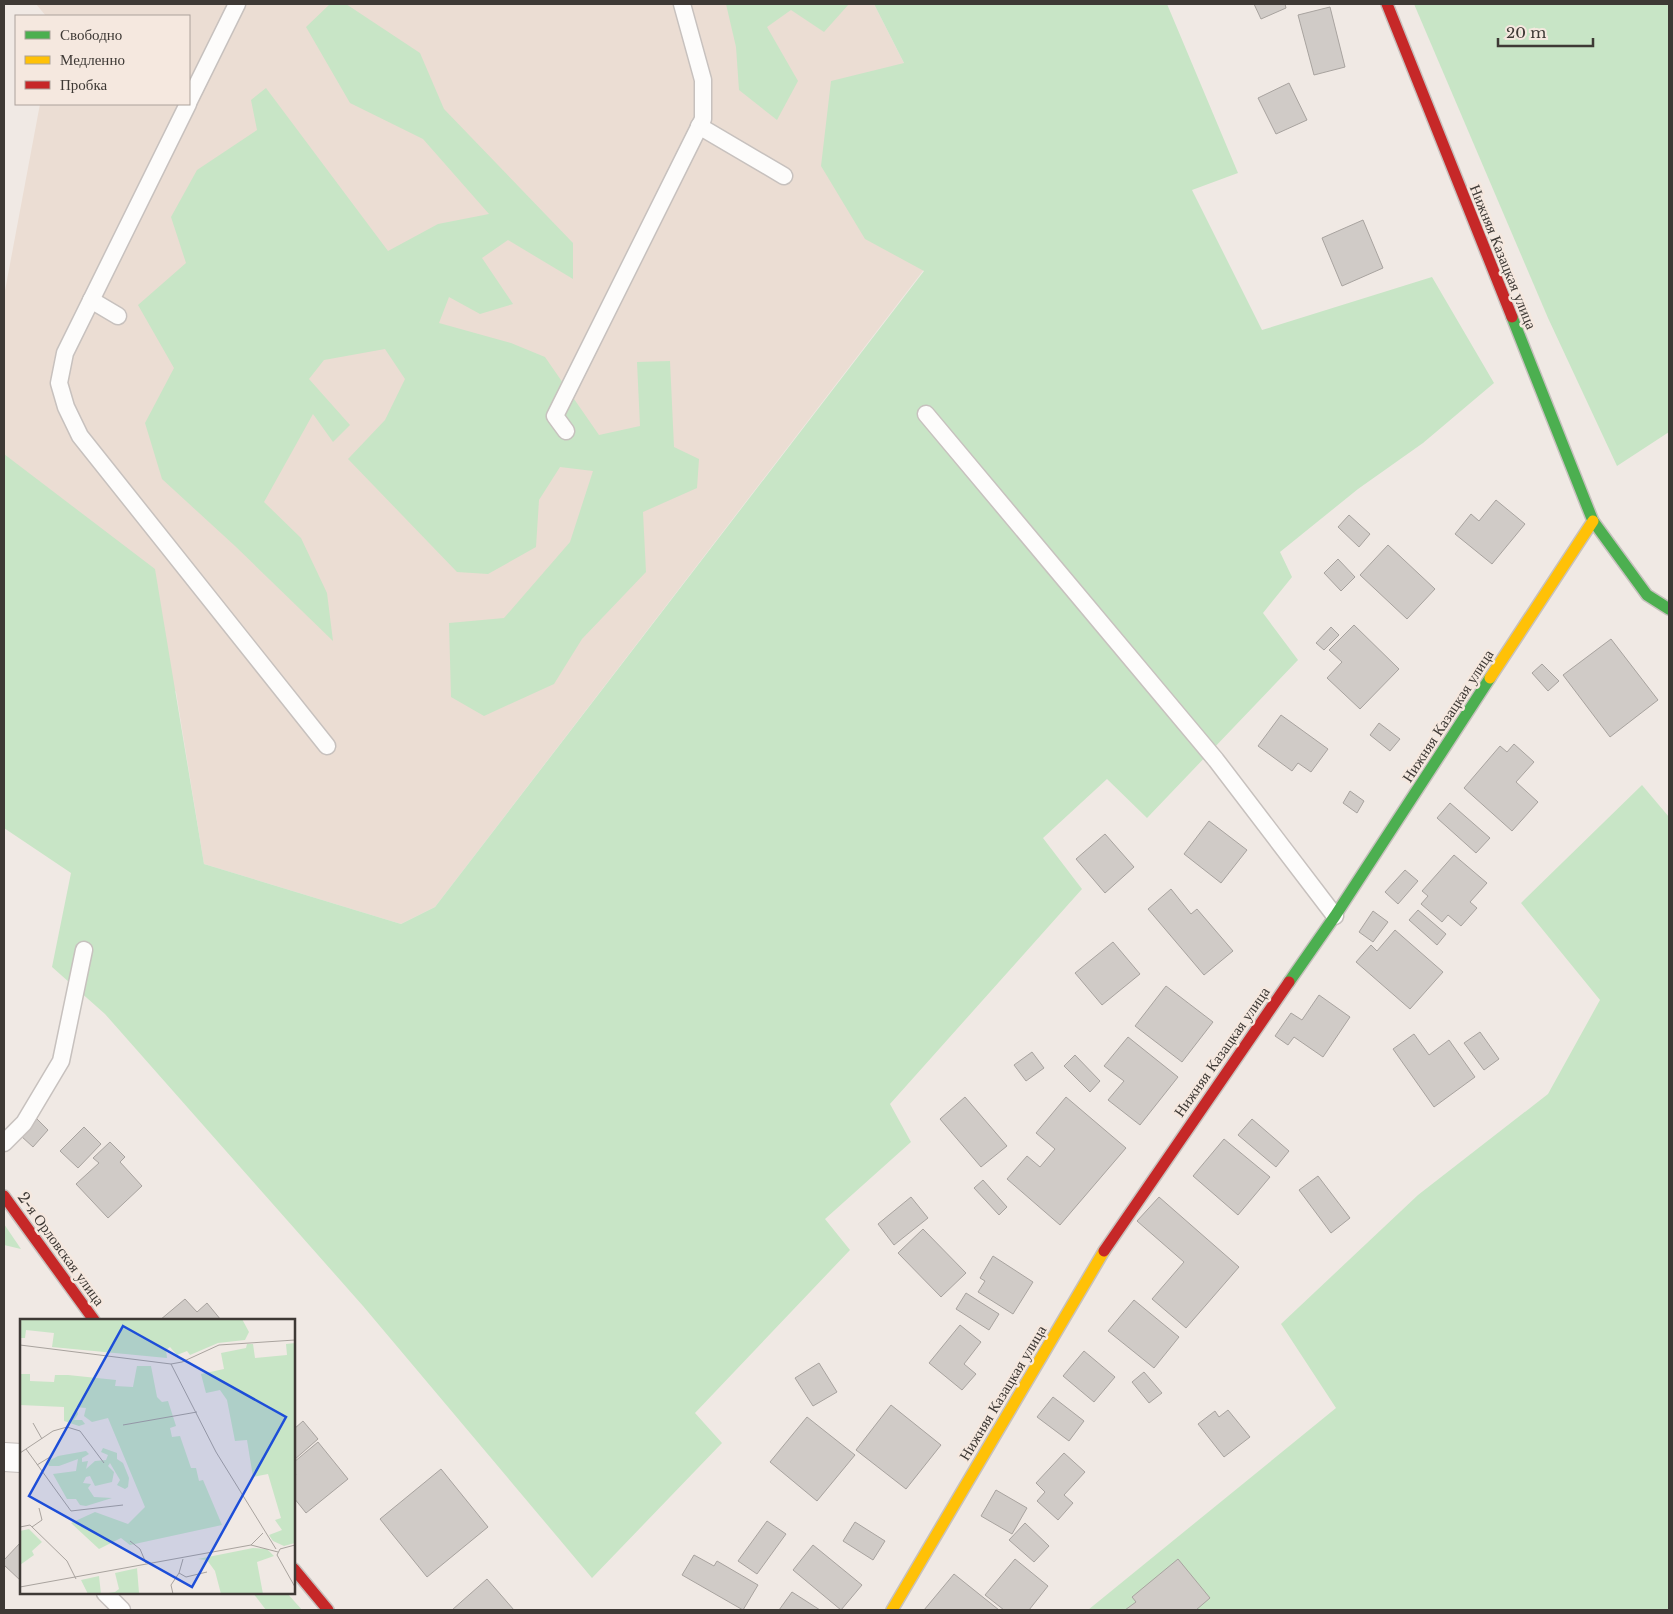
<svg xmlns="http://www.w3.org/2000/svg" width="1673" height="1614" viewBox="0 0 1673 1614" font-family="'Libre Baskerville',serif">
  <rect width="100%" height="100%" fill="#f0e9e4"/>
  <!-- built -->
  <path fill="#ebddd3" d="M36,4h838l101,199 -540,704 -34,17 -197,-60 -28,-172 -172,-238v-158l36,-192h149v-88h-143z"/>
  <!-- green -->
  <g fill="#c8e5c6">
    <path d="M330,4h16l74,49 24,56 129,134v36l-65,-39 -26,18 31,46 -33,10 -31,-17 -10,26 72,20 34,14 54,78 41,-9 -3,-64 33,-1 4,86 25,12 -2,29 -54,24 3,60 -64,67 -28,45 -70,32 -33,-19 -2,-74 55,-5 66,-76 23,-71 -33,-4 -21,33 -3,47 -48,27 -31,-2 -109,-113 37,-39 20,-41 -20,-30 -61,11 -15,19 41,46 -17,17 -20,-28 -49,88 37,36 26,55 6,48 -98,-95 -73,-67 -17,-56 29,-55 -36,-63 48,-42 -15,-46 26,-47 60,-40 -6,-30 15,-12 122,163 50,-27 51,-10 -66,-75 -73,-36 -44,-76z"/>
    <path d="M726,4h123l-25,28 -33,-22 -24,17 31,54 -21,39 -38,-30 -3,-43z"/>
    <path d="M874,4h293l71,169 -46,17 70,140 170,-53 62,106 -71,60 -65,46 -78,63 12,25 -29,36 35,47 -151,158 -40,-39 -64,59 39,51 -192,215 21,38 -86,77 25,31 -155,163 27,30 -130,135 -229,-272 -258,-292 -53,-47 19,-94 -67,-45v-374l151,115 49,295 197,60 34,-17 489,-636 -59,-32 -44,-73 10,-85 73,-18z"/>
    <path d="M1414,4h255v428l-52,34 -69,-148z"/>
    <path d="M1642,785l27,32v793h-581l248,-202 -55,-84 137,-129 130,-101 52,-94 -79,-97z"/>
    <path d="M4,1224l17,25 -17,-4z"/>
    <path d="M253,1593h34l15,17h-36z"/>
  </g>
  <!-- building -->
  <g fill="#d0cbc7" stroke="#a8a39f">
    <path d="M1254,4h31l1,4 -25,11z"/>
    <path d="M1330,7l15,60 -31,8 -16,-60z"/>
    <path d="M1289,83l18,37 -31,14 -18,-36z"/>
    <path d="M1363,220l20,48 -41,18 -20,-48z"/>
    <path d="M1496,500l29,24 -33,40 -37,-30 16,-20 8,7z"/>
    <path d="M1349,515l21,19 -11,13 -21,-20z"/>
    <path d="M1388,545l47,44 -28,30 -47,-44z"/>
    <path d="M1338,559l17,18 -14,14 -17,-18z"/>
    <path d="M1354,625l45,44 -39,40 -33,-31 15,-16 -13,-12z"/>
    <path d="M1331,627l8,8 -15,15 -8,-7z"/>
    <path d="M1611,639l47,61 -48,37 -47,-62z"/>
    <path d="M1542,664l17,17 -11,10 -16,-18z"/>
    <path d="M1281,715l47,34 -17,23 -13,-9 -6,8 -34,-25z"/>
    <path d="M1379,723l21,16 -10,12 -20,-16z"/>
    <path d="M1514,744l20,18 -18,20 22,20 -26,29 -48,-43 36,-42 7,6z"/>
    <path d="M1350,791l14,10 -7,12 -14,-10z"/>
    <path d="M1450,803l40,35 -14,15 -39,-35z"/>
    <path d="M1209,821l38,29 -26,33 -37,-29z"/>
    <path d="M1105,834l29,33 -29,26 -29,-34z"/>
    <path d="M1454,855l33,28 -17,19 7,6 -16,18 -13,-11 -6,7 -21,-18 7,-8 -6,-5z"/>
    <path d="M1405,870l13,11 -20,23 -13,-12z"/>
    <path d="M1171,889l20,25 6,-5 36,42 -29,24 -56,-66z"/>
    <path d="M1418,910l28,24 -9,11 -28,-25z"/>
    <path d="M1373,911l15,11 -15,20 -14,-10z"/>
    <path d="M1395,930l48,42 -33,37 -54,-47 15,-17 6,6z"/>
    <path d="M1113,942l27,32 -38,31 -27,-32z"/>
    <path d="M1166,986l47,36 -31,40 -47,-36z"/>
    <path d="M1319,995l31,22 -27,40 -29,-20 -6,8 -13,-9 16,-23 11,7z"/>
    <path d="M1480,1032l19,27 -15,11 -20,-27z"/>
    <path d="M1414,1034l15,21 20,-15 26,37 -41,30 -41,-58z"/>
    <path d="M1128,1037l50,40 -38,48 -32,-25 16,-19 -20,-15z"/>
    <path d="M1032,1052l12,16 -18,13 -12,-16z"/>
    <path d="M1075,1055l25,26 -10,11 -26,-26z"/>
    <path d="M965,1097l42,49 -26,21 -41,-48z"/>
    <path d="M1066,1097l60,51 -66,77 -53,-46 20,-23 13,11 15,-18 -19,-16z"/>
    <path d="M37,1119l11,11 -15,17 -12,-11z"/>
    <path d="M1252,1119l37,32 -13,16 -38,-32z"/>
    <path d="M84,1127l17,17 -23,24 -18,-17z"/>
    <path d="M1224,1139l46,38 -32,38 -45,-39z"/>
    <path d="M110,1142l15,15 -5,5 22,24 -34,32 -32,-34 23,-21 -6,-5z"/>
    <path d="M1318,1176l32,42 -19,15 -32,-43z"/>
    <path d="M983,1180l24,27 -8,8 -25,-27z"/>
    <path d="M911,1197l17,21 -34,27 -16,-21z"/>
    <path d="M1159,1197l80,70 -53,61 -34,-29 32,-37 -47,-41z"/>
    <path d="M923,1229l43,44 -25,24 -43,-44z"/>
    <path d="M993,1256l40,26 -20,32 -35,-22 7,-11 -5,-3z"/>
    <path d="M966,1293l33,21 -10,16 -33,-21z"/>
    <path d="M185,1299l12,13 10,-9 14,17h-61z"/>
    <path d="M1134,1300l45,37 -25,31 -46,-37z"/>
    <path d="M960,1325l21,17 -17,22 12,10 -14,16 -33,-27z"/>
    <path d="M1084,1351l31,26 -21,25 -31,-26z"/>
    <path d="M819,1363l18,29 -24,14 -18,-28z"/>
    <path d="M1144,1372l18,21 -13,10 -17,-21z"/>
    <path d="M1053,1397l31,24 -15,20 -32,-24z"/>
    <path d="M891,1405l50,40 -35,44 -50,-39z"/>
    <path d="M1228,1410l22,27 -26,20 -26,-33 17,-13 4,6z"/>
    <path d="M807,1417l48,38 -38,46 -47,-39z"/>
    <path d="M303,1421l15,18 -24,21v-31z"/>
    <path d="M318,1442l30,37 -42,34 -12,-15v-21l2,-2 -2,-3v-10z"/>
    <path d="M1064,1453l21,19 -21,23 9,8 -15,17 -21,-19 8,-9 -9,-9z"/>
    <path d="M441,1469l47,58 -61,50 -47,-58z"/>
    <path d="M996,1490l31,18 -15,26 -31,-18z"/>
    <path d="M767,1521l19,13 -29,40 -19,-13z"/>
    <path d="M855,1522l30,19 -12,19 -30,-19z"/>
    <path d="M1025,1523l24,23 -15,16 -25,-22z"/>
    <path d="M21,1542v39l-17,-16v-5z"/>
    <path d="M813,1545l49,40 -21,25 -48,-40z"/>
    <path d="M694,1555l20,11 3,-5 41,24 -15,25 -61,-35z"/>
    <path d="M1015,1559l33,27 -19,24h-25l-19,-15z"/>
    <path d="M1178,1559l32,39 -14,12h-71l11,-8 -4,-5z"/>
    <path d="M954,1574l45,36h-75z"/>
    <path d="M487,1579l27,31h-62z"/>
    <path d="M792,1592l28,18h-41z"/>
  </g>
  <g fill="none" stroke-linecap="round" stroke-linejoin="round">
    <defs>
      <g id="lane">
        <path d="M189,101l48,-97"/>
        <path d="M188,104l-123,249 -6,30 7,24 14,29 247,310"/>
        <path d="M699,126l85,50"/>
        <path d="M91,300l27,16"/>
        <path d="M926,414l290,346 119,156"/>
        <path d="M566,431l-11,-15 148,-297v-39l-21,-76"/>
        <path d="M4,1143l20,-20 37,-62 23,-111"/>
        <path d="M105,1593l17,17"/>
      </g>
      <path id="street" d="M4,1457l17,1"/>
      <g id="fast">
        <path d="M1512,317l81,204 54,74 22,14"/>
        <path d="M1289,982l46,-66 155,-238"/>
      </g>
      <g id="slow">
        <path d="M1490,678l103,-157"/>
        <path d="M892,1610l212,-359"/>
      </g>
      <g id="jam">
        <path d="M1387,4l125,313"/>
        <path d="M4,1196l90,124"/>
        <path d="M1104,1251l185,-269"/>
        <path d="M294,1569l34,41"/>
      </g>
    </defs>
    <!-- lane casing -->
    <use href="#lane" stroke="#c7c1be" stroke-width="19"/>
    <!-- street casing -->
    <use href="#street" stroke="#c7c1be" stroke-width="30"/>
    <!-- fast casing -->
    <use href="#fast" stroke="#c7c1be" stroke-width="14"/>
    <!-- slow casing -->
    <use href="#slow" stroke="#c7c1be" stroke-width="14"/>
    <!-- jam casing -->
    <use href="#jam" stroke="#c7c1be" stroke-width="14"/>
    <!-- lane -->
    <use href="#lane" stroke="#fdfcfb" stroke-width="16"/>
    <!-- street -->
    <use href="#street" stroke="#fdfcfb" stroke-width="28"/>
    <!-- fast -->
    <use href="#fast" stroke="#4caf50" stroke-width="11"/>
    <!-- slow -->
    <use href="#slow" stroke="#ffc107" stroke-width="11"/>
    <!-- jam -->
    <use href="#jam" stroke="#c62828" stroke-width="11"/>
  </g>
  <g text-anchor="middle" stroke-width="5" stroke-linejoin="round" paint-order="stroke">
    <!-- street labels -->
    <g font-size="15" fill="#3e3935" stroke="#f5e8df">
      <text transform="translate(1503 257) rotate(68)" y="5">Нижняя Казацкая улица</text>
      <text transform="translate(1448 716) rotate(-57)" y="5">Нижняя Казацкая улица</text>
      <text transform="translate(1222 1052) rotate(-55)" y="5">Нижняя Казацкая улица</text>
      <text transform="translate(61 1249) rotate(54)" y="5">2-я Орловская улица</text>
      <text transform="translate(1003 1393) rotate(-59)" y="5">Нижняя Казацкая улица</text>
    </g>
  </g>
  <!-- overview -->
  <g transform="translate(20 1319)">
    <rect width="275" height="275" fill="#f0e9e4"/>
    <path d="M0,0h222l7,13 -4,8 -27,3 -28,12 -3,-4 -10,4 -7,-8 -4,3 1,8 -115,-11 2,-14 -28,-3 -1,8h-5zM275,24v200l-11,3 -11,-5 -4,-6 13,-5 -7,-10 6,-2 -13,-44 -15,3 -6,-37 -12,1 -8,-41 -7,-10 -14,3 -5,-19 23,-5 -3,-16 25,-5 1,-4h6l2,14 32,-3 -1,-11zM117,47h14l6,31 5,5 6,-1 8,25 -6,2 2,9 8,-1 11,32h5l3,13 4,-1 19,45 -92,20 -9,-7 -22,11 -28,-26 24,-11 33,12 17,-17 -37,-89 -16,4 -8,-6 2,-8 -10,-1 2,7 -4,6h8l3,4 -6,2 -15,-5v-14l-44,-2v-31h10v7l24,1 1,-7h13l48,5 -1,6 18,1zM83,129l14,5v6l6,4 6,15 -1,9 -3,2 -8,-4 3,-5 -10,-17 -2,3 6,6 -2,10 -17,4 -5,-10 -4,1 -3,6 8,1 -3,4 6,9 18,1 -26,8 -6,-1 -4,-6h-9l-14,-25 23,-3 2,-12 -19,7h-10l-2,-4 11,-6 28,-5 3,3 -7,4v4l6,-1 -2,8 9,-8 11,-1 2,-5 -7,-3zM9,210l13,13 -10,9 2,4 -14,10v-34zM233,229l14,1 7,7 -17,6 6,32h-42l-6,-23 -8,-11 -9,-1zM136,245l-19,4 2,25 -3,1h-48l-7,-14 18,-4 2,18 14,-2 4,-3 -4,-16z" fill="#c8e5c6"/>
    <path fill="none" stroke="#a9a39e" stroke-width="1" d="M0,26l151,19 11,-2 37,-17 76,-5M151,45l45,88 60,97M13,104l9,16M103,106l74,-13M6,130l45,62 52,-6M0,134l33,-22 14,-4 13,4 24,32M17,146l13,-8M0,208l10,-2 37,36 9,18M12,208l10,-7 -3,-12M110,222l10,8 6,14M231,226l12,-12M275,226l-15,4 -3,6 18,32M159,254l7,4 21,-5M0,268l231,-42 27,7M153,275l-2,-9 8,-12 4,-14"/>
    <path fill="#1d4ed8" fill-opacity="0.15" stroke="#1d4ed8" stroke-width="2.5" d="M103,7l163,91 -94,170 -163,-91z"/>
    <rect width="275" height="275" fill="none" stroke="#3e3935" stroke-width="2.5"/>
  </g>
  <!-- border -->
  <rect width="1673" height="1614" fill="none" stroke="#3e3935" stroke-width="10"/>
  <!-- legend -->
  <rect x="15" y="15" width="175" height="90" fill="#f5e8df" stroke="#aca29b"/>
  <rect x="25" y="31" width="25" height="8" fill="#4caf50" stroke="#aca29b"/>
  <text x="60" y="40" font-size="15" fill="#3e3935">Свободно</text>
  <rect x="25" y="56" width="25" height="8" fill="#ffc107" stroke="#aca29b"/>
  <text x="60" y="65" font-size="15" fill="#3e3935">Медленно</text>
  <rect x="25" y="81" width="25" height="8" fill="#c62828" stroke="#aca29b"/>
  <text x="60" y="90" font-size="15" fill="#3e3935">Пробка</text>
  <!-- scale -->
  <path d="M1498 38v8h95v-8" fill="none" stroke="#3e3935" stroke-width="2.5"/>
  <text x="1506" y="38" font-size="15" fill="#3e3935" stroke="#f5e8df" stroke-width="4" paint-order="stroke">20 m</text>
</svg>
